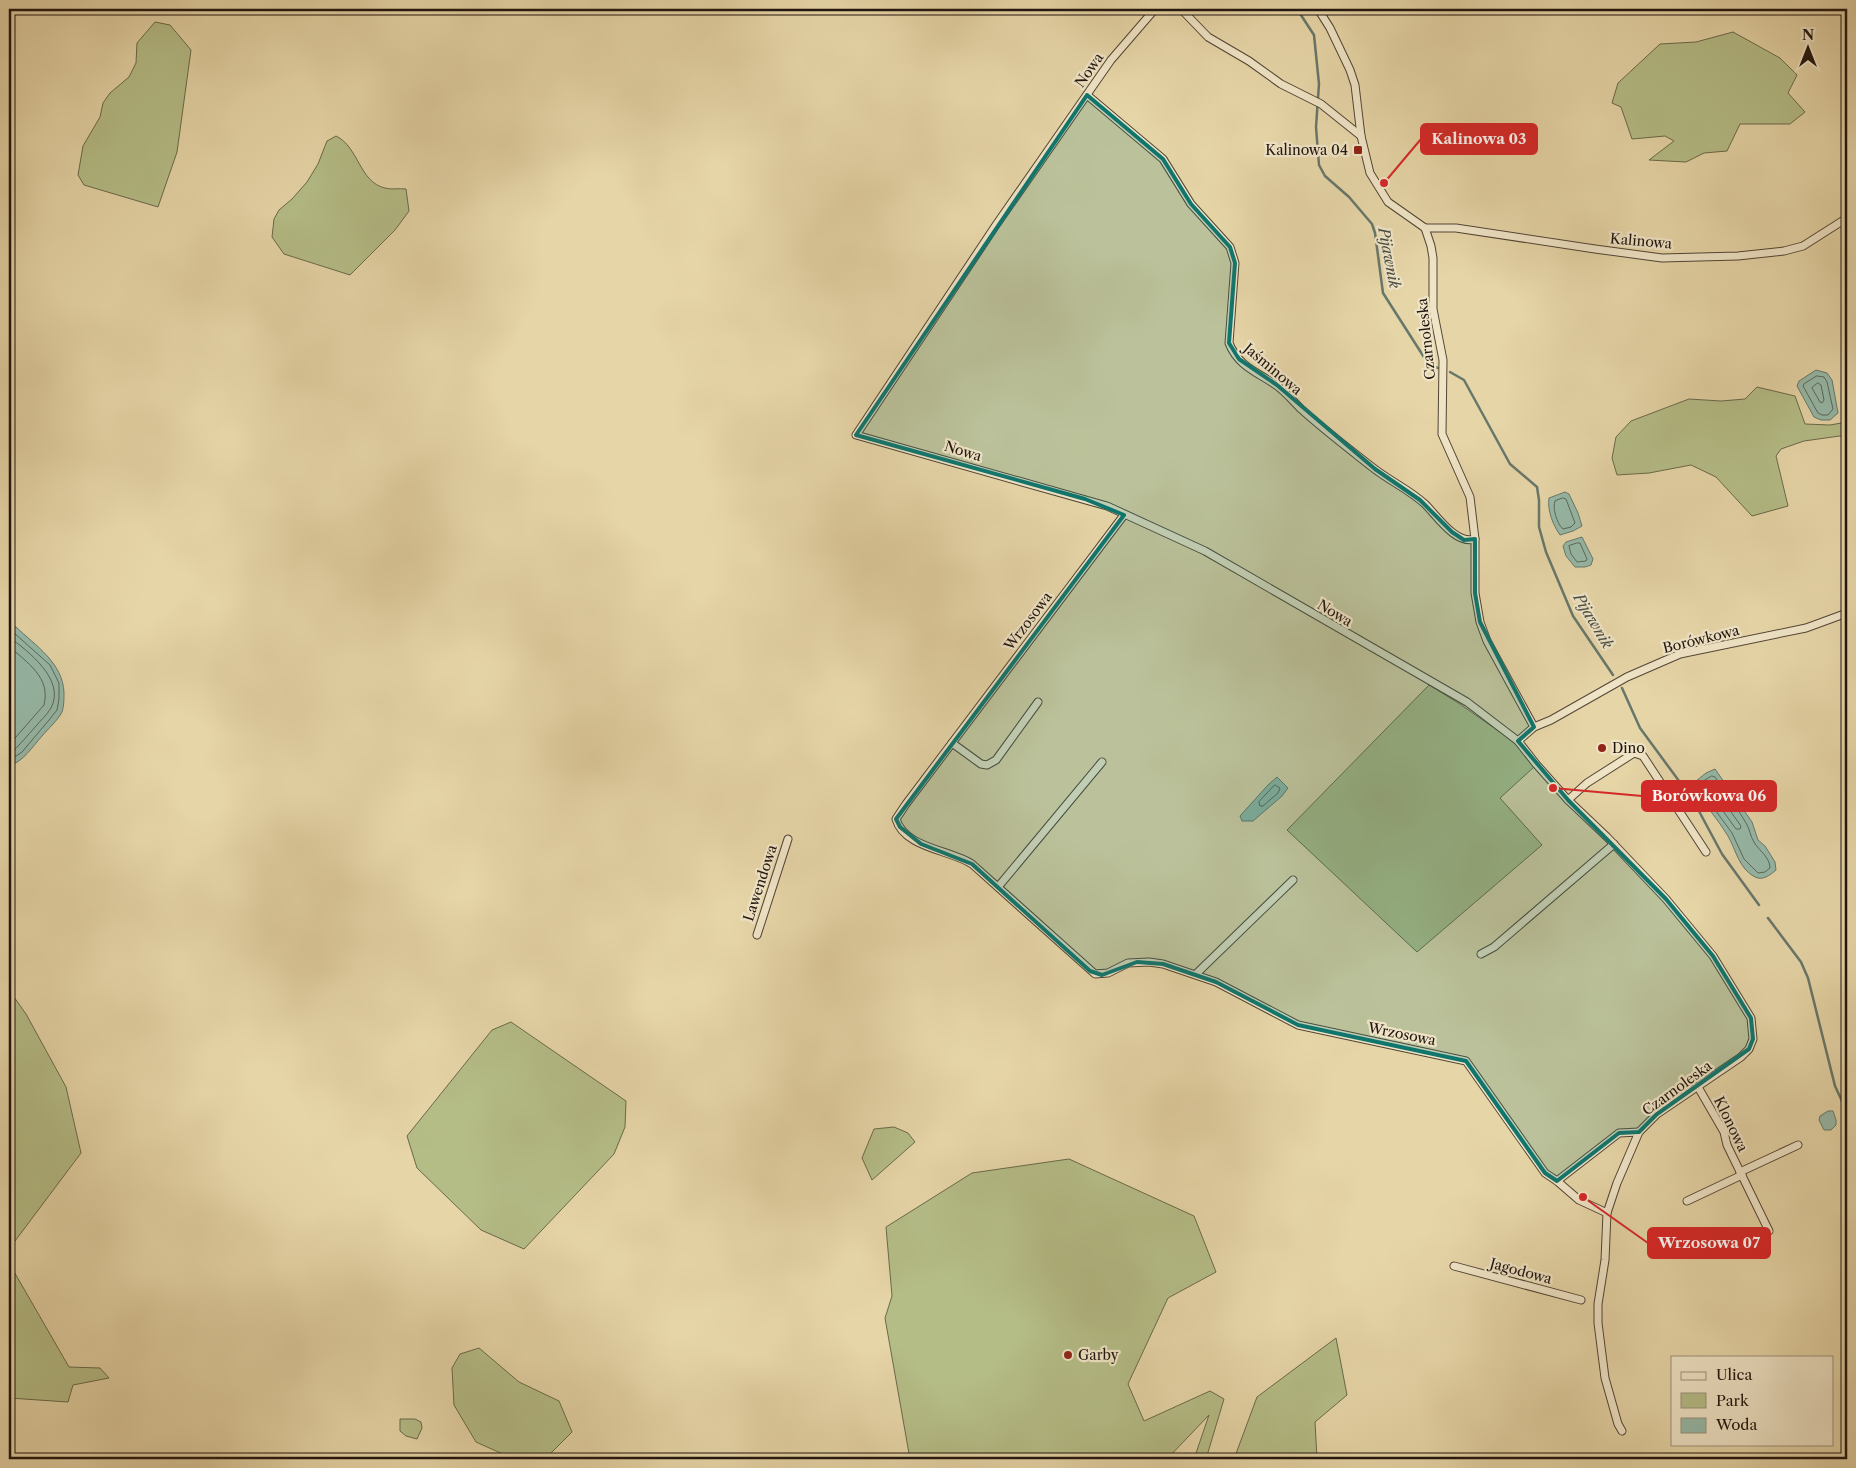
<svg xmlns="http://www.w3.org/2000/svg" width="1856" height="1468" viewBox="0 0 1856 1468" font-family="'Libre Caslon Text',serif">
  <rect width="100%" height="100%" fill="#e6d5a7"/>
  <filter id="stains"><feTurbulence type="fractalNoise" baseFrequency=".004" numOctaves="4"/><feColorMatrix values="0 0 0 0 .2 0 0 0 0 .09 0 0 0 0 .02 0 0 0 .5 -.17"/></filter>
  <radialGradient id="worn" r=".72"><stop offset=".6" stop-color="#630" stop-opacity="0"/><stop offset="1" stop-color="#630" stop-opacity=".3"/></radialGradient>
  <!-- green -->
  <g fill="#b5bd87" stroke="#6a694b">
    <path d="M155,22l15,3 21,25 -14,102 -19,55 -74,-22 -6,-10 5,-29 17,-29 3,-14 7,-10 19,-16 7,-14 1,-20z"/>
    <path d="M1733,32l47,26 17,17 -9,18 17,19 -15,12h-50l-13,27 -23,2 -18,9 -37,-2 25,-19 -9,-5 -33,3 -11,-32 -9,-4 6,-20 42,-39 36,-2z"/>
    <path d="M336,136c23,11 23,46 49,52 6,2 14,0 21,1l3,22 -14,19 -45,45 -66,-21 -12,-17 2,-18 5,-9 13,-11 15,-17 11,-18 9,-23z"/>
    <path d="M1757,387l38,9 10,28 25,1 17,-3v13l-43,6 -23,8 -5,7 12,50 -36,10 -36,-39 -25,-12 -42,8 -32,2 -5,-17 4,-21 15,-16 58,-22 32,2 24,-2z"/>
    <path d="M1429,685l31,19 54,38 20,25 -34,31 42,47 -125,107 -130,-122z"/>
    <path d="M9,990l17,24 40,73 15,66 -72,96z"/>
    <path d="M511,1022l115,79 -1,26 -11,27 -90,95 -43,-19 -64,-62 -10,-32 85,-106z"/>
    <path d="M894,1127l14,6 7,9 -43,38 -10,-22 12,-29z"/>
    <path d="M1069,1159l125,57 22,56 -48,26 -40,86 16,37 66,-30 14,8 -18,60h-12l15,-44 -42,44h-257l-25,-141 7,-22 -6,-69 86,-54z"/>
    <path d="M9,1263l60,104 31,1 9,10 -36,7 -5,17 -59,-4z"/>
    <path d="M1336,1338l11,57 -32,27 2,37h-83l23,-62z"/>
    <path d="M479,1348l40,34 40,19 13,31 -23,23 -35,4 -38,-17 -22,-37 -2,-37 8,-14z"/>
    <path d="M400,1419h15l6,3 1,6 -5,11 -11,-3 -6,-5z"/>
  </g>
  <!-- water -->
  <g fill="#96b9a8" stroke="#67776b">
    <path d="M1816,370l11,3 5,7 6,33 -8,7h-9l-7,-3 -17,-31 2,-5z"/>
    <path d="M1565,492l4,2 9,19 4,13 -9,5 -13,4c-7,-10 -13,-25 -11,-37z"/>
    <path d="M1582,537l11,22 -2,6 -6,2h-10l-9,-11 -3,-10 3,-4z"/>
    <path d="M9,625l7,2c20,19 47,36 48,66 0,6 0,13 -2,19 -4,8 -14,17 -20,24 -9,10 -19,26 -33,30z"/>
    <path d="M1715,769l37,53 6,18 7,6 10,16 1,8c-6,5 -13,11 -21,7 -16,-8 -19,-27 -27,-41 -11,-18 -25,-34 -37,-51l15,-12z"/>
    <path d="M1277,777l11,11 -6,8 -29,25h-11l-2,-5 28,-31z"/>
    <path d="M1828,1111h5l3,9v5l-5,5h-7l-5,-10 1,-4z"/>
  </g>
  <g fill="none" stroke-linecap="round" stroke-linejoin="round">
    <!-- shore -->
    <g stroke="#5b675c" stroke-width="1">
      <path d="M1817,376l7,1 3,5 6,27 -5,6h-6l-4,-2 -15,-27 1,-2z"/>
      <path d="M1818,383l3,2 3,15 -2,3 -2,-1 -8,-14z"/>
      <path d="M1563,498l3,1 9,24 -4,4 -8,2c-6,-5 -11,-21 -8,-28z"/>
      <path d="M1577,543h3l7,16 -1,2 -9,1 -6,-8 -2,-8z"/>
      <path d="M9,630l4,2 37,33 9,18v16l-2,11 -8,10 -27,32 -13,9"/>
      <path d="M9,637c19,14 57,43 42,71 -4,7 -11,13 -15,18 -9,10 -17,20 -27,29"/>
      <path d="M9,646c18,17 42,31 35,59l-35,40"/>
      <path d="M1712,776l3,1c10,15 22,30 31,46 4,6 4,13 8,19 5,9 16,15 16,26l-5,4 -7,1 -14,-14 -12,-26 -33,-45v-4z"/>
      <path d="M1711,784l30,42 -1,3h-4l-29,-40 1,-3z"/>
      <path d="M1275,785l5,3 -2,5 -15,13h-3l-1,-4z"/>
    </g>
    <!-- stream -->
    <g stroke="#67776b" stroke-width="2.5">
      <path d="M1297,9l17,26 5,49 -3,43 3,38 6,11 24,21 23,27 3,9 8,60 46,72 9,3"/>
      <path d="M1450,372l14,8 46,84 27,23 2,13v27l7,25 27,64 40,59"/>
      <path d="M1622,688l18,40 53,72 29,54 37,51"/>
      <path d="M1768,918l33,44 7,16 27,108 12,26"/>
    </g>
    <defs>
      <g id="minor">
        <path d="M1155,9l-44,51 -115,165 -140,210 251,71 98,45 262,151 51,39 18,23 32,36 39,37 59,62 47,57 38,62 2,21 -4,10 -8,8 -84,57 -18,18 -22,51 -10,30 -2,47 -7,44v19l7,55 13,46 4,7"/>
        <path d="M1181,9l27,28 41,24 32,23 40,20 40,32"/>
        <path d="M1318,9l12,19 20,42 5,15 6,51 9,37 18,29 37,26 6,18 2,12v51l10,51 -1,74 28,63 5,42v54l5,29 7,19 47,86"/>
        <path d="M1087,95l76,64 28,45 39,43 5,16 -6,80c9,23 28,29 47,42 9,6 17,16 25,24 22,20 47,39 71,58 16,13 38,23 53,37 12,12 31,41 50,35"/>
        <path d="M1425,228h31l139,21 67,9 76,-2 46,-5 19,-5 44,-28"/>
        <path d="M1124,515l-218,289 -10,15c8,29 55,31 76,45l123,110 13,-1 20,-10 21,-1 14,2 53,18 82,43 168,36 79,112 12,8 22,19 28,13"/>
        <path d="M1518,741l16,-14 17,-7 76,-43 53,-23 126,-26 41,-15"/>
        <path d="M952,743l29,21 6,1 9,-5 42,-58"/>
        <path d="M1568,800l19,-17 47,-30 9,3 63,96"/>
        <path d="M998,887l104,-125"/>
        <path d="M757,935l31,-96"/>
        <path d="M1481,954l13,-7 120,-103"/>
        <path d="M1196,974l97,-94"/>
        <path d="M1698,1087l26,45 3,13 42,86"/>
        <path d="M1740,1172l58,-27"/>
        <path d="M1557,1181l62,-48 20,-1"/>
        <path d="M1687,1201l55,-26"/>
        <path d="M1454,1266l127,34"/>
      </g>
    </defs>
    <!-- minor casing -->
    <use href="#minor" stroke="#524535" stroke-width="9"/>
    <!-- minor -->
    <use href="#minor" stroke="#efe4c6" stroke-width="7"/>
  </g>
  <!-- marked area -->
  <path fill="#0f766e" fill-opacity="0.2" stroke="#0f766e" stroke-width="4" stroke-linejoin="round" d="M1087,95l76,64 28,45 39,43 5,16 -6,80 10,16 38,26 98,84 45,31 32,32 12,8 11,-1v54l5,29 54,105 -16,14 50,59 98,99 47,57 38,62 2,21 -4,10 -92,65 -18,18 -20,1 -62,48 -12,-8 -79,-112 -168,-36 -82,-43 -53,-18 -26,-2 -35,13 -12,-4 -118,-107 -51,-20 -21,-17 -4,-8 228,-304 -39,-16 -229,-64z"/>
  <!-- markers -->
  <g fill="#8f2418" stroke="#efe4c6" stroke-width="2">
    <rect x="1353" y="145" width="10" height="10" rx="2.5"/>
    <circle cx="1602" cy="748" r="5"/>
    <circle cx="1068" cy="1355" r="5"/>
  </g>
  <g text-anchor="middle" stroke-width="4.5" stroke-linejoin="round" paint-order="stroke">
    <!-- street labels -->
    <g font-size="14" fill="#20150f" stroke="#efe4c6">
      <text transform="translate(1089 70) rotate(-55)" y="5">Nowa</text>
      <text transform="translate(1641 241) rotate(5)" y="5">Kalinowa</text>
      <text transform="translate(1426 339) rotate(-96)" y="5">Czarnoleska</text>
      <text transform="translate(1273 369) rotate(40)" y="5">Jaśminowa</text>
      <text transform="translate(963 451) rotate(17)" y="5">Nowa</text>
      <text transform="translate(1335 613) rotate(31)" y="5">Nowa</text>
      <text transform="translate(1028 621) rotate(-53)" y="5">Wrzosowa</text>
      <text transform="translate(1701 639) rotate(-14)" y="5">Borówkowa</text>
      <text transform="translate(760 883) rotate(-72)" y="5">Lawendowa</text>
      <text transform="translate(1402 1034) rotate(11)" y="5">Wrzosowa</text>
      <text transform="translate(1677 1088) rotate(-36)" y="5">Czarnoleska</text>
      <text transform="translate(1731 1124) rotate(64)" y="5">Klonowa</text>
      <text transform="translate(1521 1271) rotate(15)" y="5">Jagodowa</text>
    </g>
    <!-- poi labels -->
    <g font-size="14" fill="#20150f" stroke="#efe4c6" text-anchor="start">
      <text x="1348" y="155" text-anchor="end">Kalinowa 04</text>
      <text x="1612" y="753">Dino</text>
      <text x="1078" y="1360">Garby</text>
    </g>
    <!-- water labels -->
    <g font-size="15" font-style="italic" fill="#494e45" stroke="#efe4c6">
      <text transform="translate(1389 258) rotate(79)" y="5">Pijawnik</text>
      <text transform="translate(1593 621) rotate(59)" y="5">Pijawnik</text>
    </g>
  </g>
  <!-- callouts -->
  <path fill="none" stroke="#d62828" stroke-width="2" d="M1384 183L1421 139M1553 788L1642 796M1583 1197L1648 1243"/>
  <g fill="#d62828" stroke="#efe4c6" stroke-width="2">
    <circle cx="1384" cy="183" r="5"/>
    <circle cx="1553" cy="788" r="5"/>
    <circle cx="1583" cy="1197" r="5"/>
  </g>
  <g fill="#d62828" stroke="#d62828" stroke-width="2">
    <rect x="1421" y="124" width="116" height="30" rx="5"/>
    <rect x="1642" y="781" width="134" height="30" rx="5"/>
    <rect x="1648" y="1228" width="122" height="30" rx="5"/>
  </g>
  <g font-size="15" text-anchor="middle" font-weight="bold" fill="#fff">
    <text x="1479" y="144">Kalinowa 03</text>
    <text x="1709" y="801">Borówkowa 06</text>
    <text x="1709" y="1248">Wrzosowa 07</text>
  </g>
  <!-- margin -->
  <rect width="1856" height="1468" fill="none" stroke="#e6d5a7" stroke-width="30"/>
  <rect x="10" y="10" width="1836" height="1448" fill="none" stroke="#20150f" stroke-width="2.5"/>
  <rect x="15" y="15" width="1826" height="1438" fill="none" stroke="#20150f"/>
  <!-- legend -->
  <rect x="1671" y="1356" width="162" height="90" fill="#efe4c6" stroke="#9c917d"/>
  <rect x="1681" y="1372" width="25" height="8" fill="#efe4c6" stroke="#9c917d"/>
  <text x="1716" y="1380" font-size="15" fill="#20150f">Ulica</text>
  <rect x="1681" y="1393" width="25" height="15" fill="#b5bd87" stroke="#9c917d"/>
  <text x="1716" y="1406" font-size="15" fill="#20150f">Park</text>
  <rect x="1681" y="1418" width="25" height="15" fill="#96b9a8" stroke="#9c917d"/>
  <text x="1716" y="1430" font-size="15" fill="#20150f">Woda</text>
  <!-- north arrow -->
  <g transform="translate(1808 48)" stroke="#efe4c6" stroke-width="4" paint-order="stroke">
  <path d="M0-4L9 19L0 12L-9 19Z" fill="#20150f"/>
  <text y="-8" font-size="14" font-weight="bold" text-anchor="middle" fill="#20150f">N</text>
  </g>
  <rect width="100%" height="100%" filter="url(#stains)"/>
  <rect width="100%" height="100%" fill="url(#worn)"/>
</svg>
